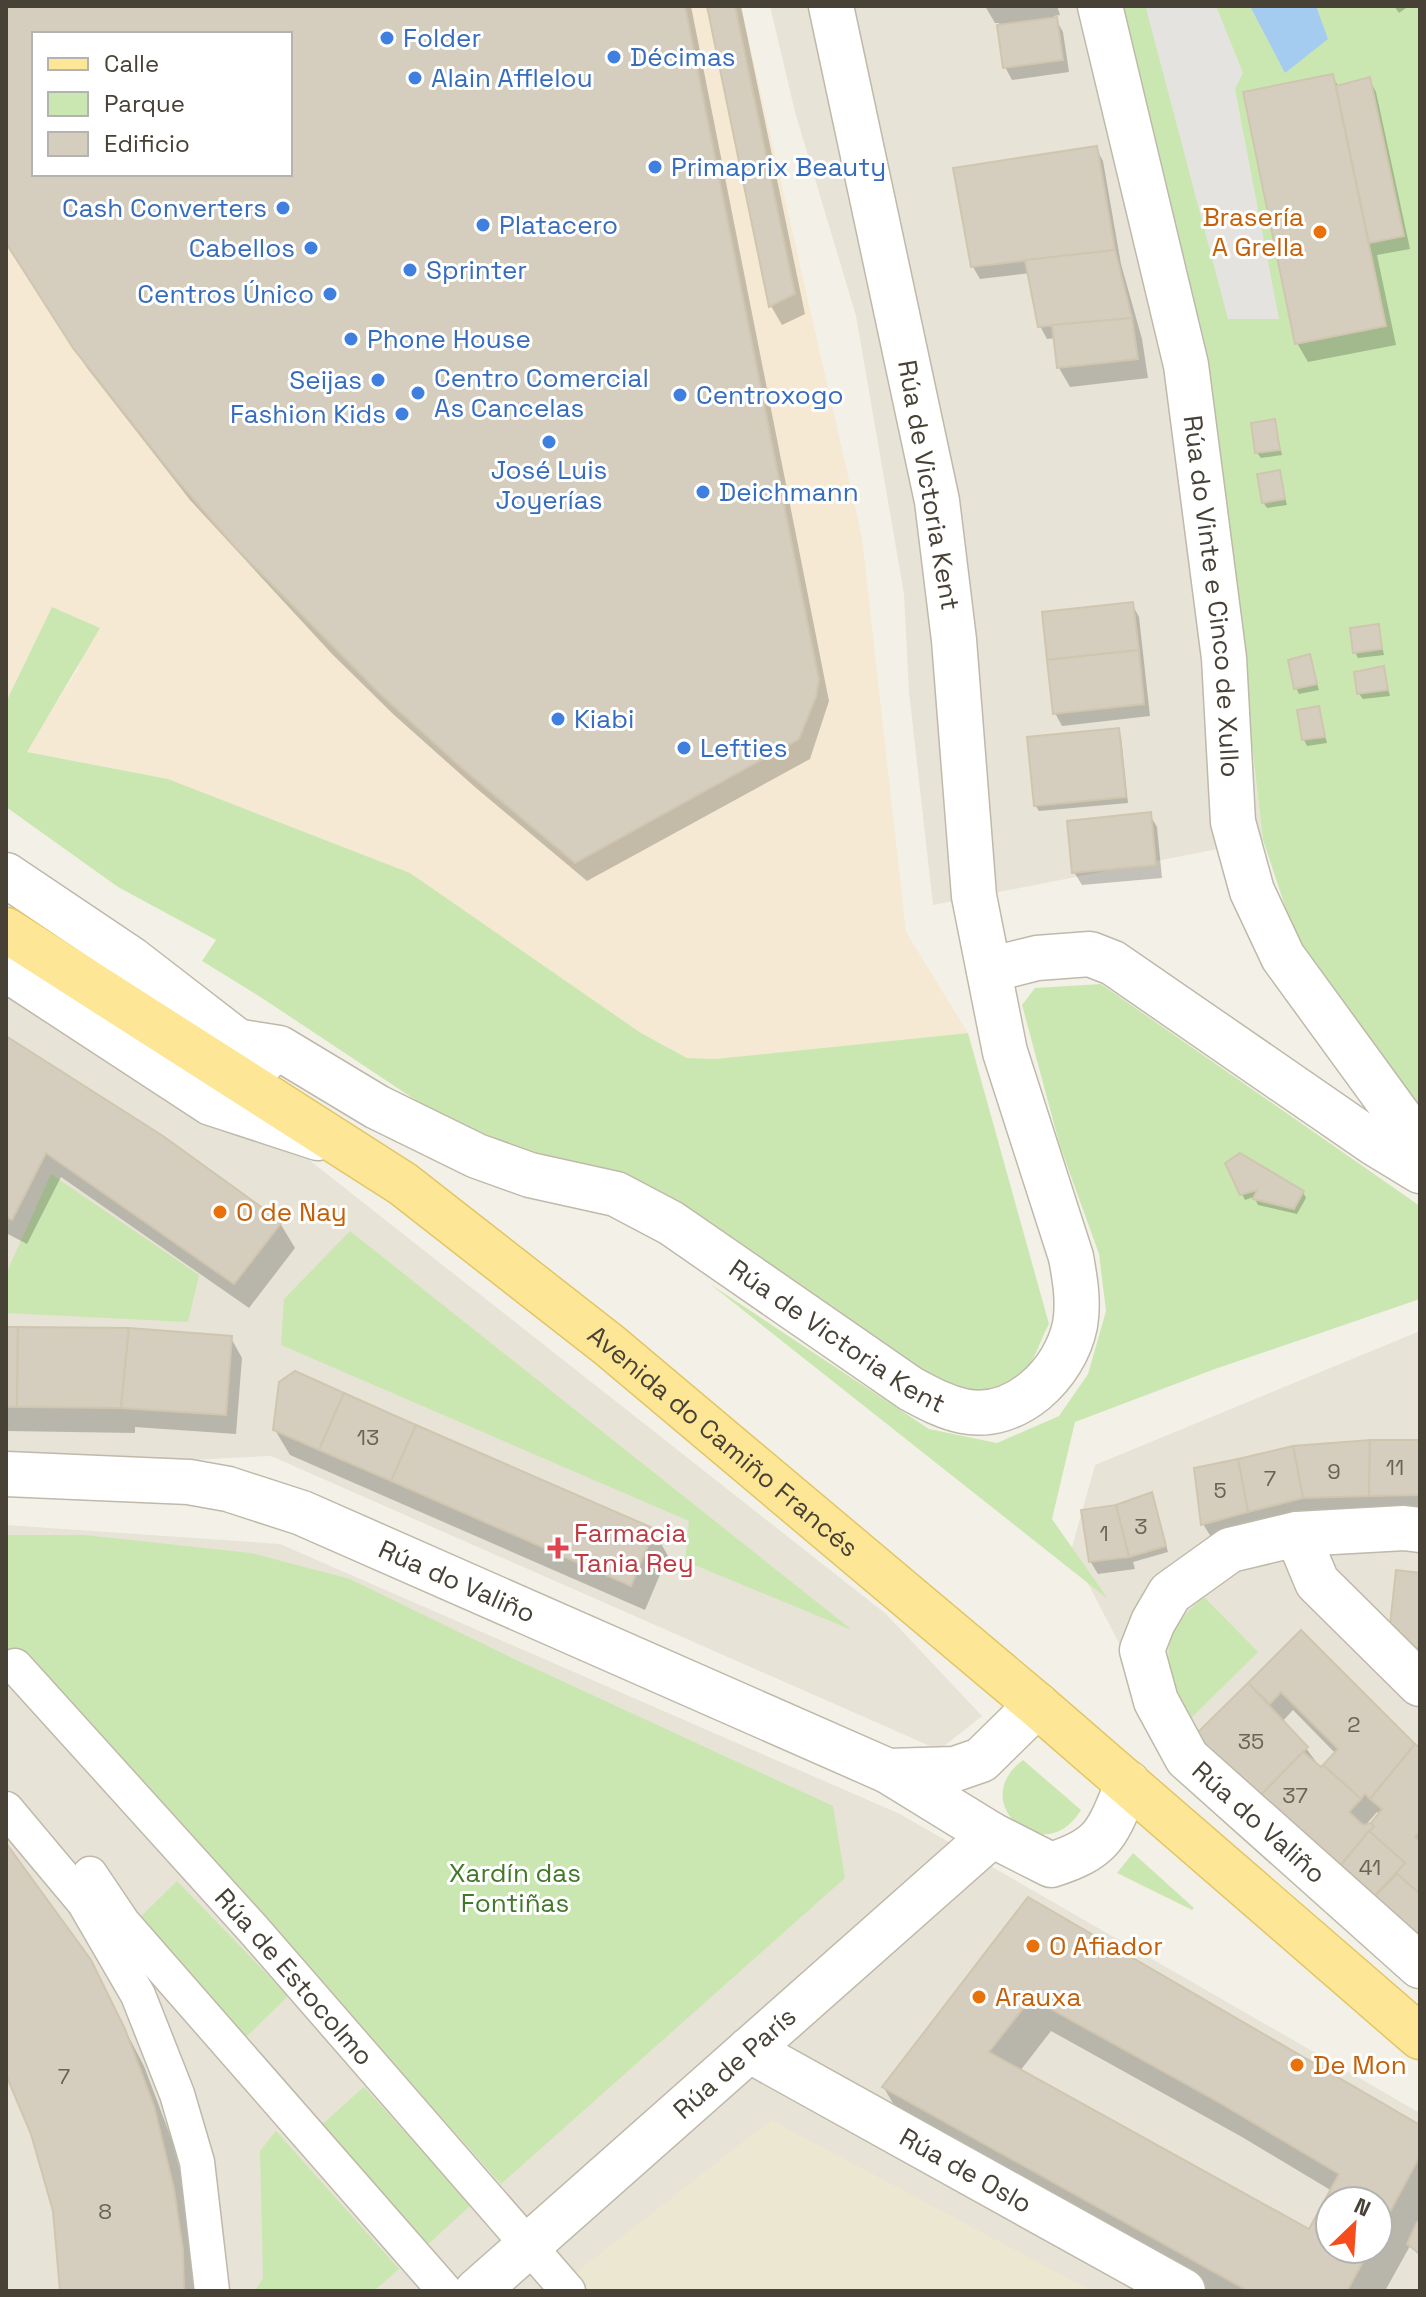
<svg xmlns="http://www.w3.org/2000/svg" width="1426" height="2297" viewBox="0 0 1426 2297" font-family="'Space Grotesk',sans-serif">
  <rect width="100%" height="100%" fill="#f3f1e7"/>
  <!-- residential -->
  <g fill="#e7e3d6" fill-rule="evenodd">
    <path d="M770,6h350l80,326 63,508 -330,65 -24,-213 -5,-98 -48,-278 -61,-204z"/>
    <path d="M6,954l110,54 770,606 96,102 -43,34 -668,-294 -265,13z"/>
    <path d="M1420,1331v618l-253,-214 -96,-184 24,-86z"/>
    <path d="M6,1525l274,19 620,270 520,299v178h-1414zM1330,2201h48v48h-48z"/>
  </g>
  <!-- commercial -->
  <path fill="#f5e9d3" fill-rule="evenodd" d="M6,6h735l121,531 44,395 62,101 -253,26 -28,-1 -46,-25 -139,-96 -334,-158 -142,-27 53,-85 -27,-59 -46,94zM34,34h256v140h-256z"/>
  <!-- education -->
  <path fill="#ece7d1" d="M771,2120l321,171h-505l-14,-16z"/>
  <!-- green -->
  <g fill="#cbe7b1">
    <path d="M1120,6h300v1121l-119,-173 -38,-114 -50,-423z"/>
    <path d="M52,607l48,21 -73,124 141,27 242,94 231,160 46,25 28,1 253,-26 81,291c-7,12 -16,41 -26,50 -35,33 -73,14 -111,-1l-302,-202 -97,-24 -87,-40 -164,-109 -60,-37 14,-21 -98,-53 -112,-80v-105z"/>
    <path d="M1101,984l319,222v93l-205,70 -140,53 -23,97 56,80 -398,-315 219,145 68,14 62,-27 29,-42 18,-63 -7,-57 -39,-108 -38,-141 13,-17z"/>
    <path d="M51,1174l148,101 -11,47 -182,-9v-39z"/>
    <path d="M350,1231l502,399 -167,-69 4,-40 -408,-176 3,-46z"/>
    <path d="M6,1535h78l167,18 99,26 160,78 323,149 12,72 -344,306 -464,-520 -31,24z"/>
    <path d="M1204,1597l54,55 -73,72c-16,-57 -34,-84 19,-127z"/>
    <path d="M1023,1760l58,50c-36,61 -116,-7 -58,-50z"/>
    <path d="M1133,1853l61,55 -2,2 -75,-37z"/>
    <path d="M177,1881l111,115 -44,43 -111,-115z"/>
    <path d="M364,2087l107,118 -45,41 -108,-118z"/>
    <path d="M276,2131l123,138 -25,22h-119l8,-13 -3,-127z"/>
  </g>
  <!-- parking -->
  <path fill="#e5e3df" d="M1148,6h68l27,67 -8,16 44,230h-51l-82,-311z"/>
  <!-- water -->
  <path fill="#a4cbf0" d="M1250,6h66l12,33 -43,34z"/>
  <!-- shadow -->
  <g fill="#0003" fill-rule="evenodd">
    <path d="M6,6h685l138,695 -19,58 -223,122 -111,-93 -83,-74 -61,-60 -142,-154 -103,-132 -81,-126zM34,34h256v140h-256z"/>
    <path d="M709,6h32l64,308 -23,11 -11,-19z"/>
    <path d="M985,6h72l3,9 -6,1 9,16 6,40 -57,8 -7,-13 -6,-44h-4z"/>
    <path d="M1394,6h15l-10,7z"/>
    <path d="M1332,76l7,11 30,-8 7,13 34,157 -33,6 19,90 -88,17 -11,-19z"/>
    <path d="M1096,148l7,13 18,103 21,75 6,39 -78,9 -11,-19 -3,-30 -9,1 -7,-13 -10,-53 -50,6 -7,-12z"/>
    <path d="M1274,421l8,34 -21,3 -4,-5z"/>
    <path d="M1279,472l8,33 -20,3 -4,-6z"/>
    <path d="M1132,604l7,13 11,99 -88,10 -7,-13z"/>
    <path d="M1378,626l6,29 -26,3 -3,-6z"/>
    <path d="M1309,657l10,33 -20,4 -3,-6z"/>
    <path d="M1383,669l7,27 -27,3 -4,-5z"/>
    <path d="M1318,708l9,35 -20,3 -3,-6z"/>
    <path d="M1118,730l3,6 7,67 -89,8 -4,-6z"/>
    <path d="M1150,815l7,12 5,51 -80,7 -8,-13z"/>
    <path d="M6,1038l274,185 15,25 -46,60 -188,-131 -34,67 -21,-11z"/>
    <path d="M1240,1155l63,37 3,6 -9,16 -39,-9 -4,-8 -9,3 -3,-6z"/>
    <path d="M6,1329l225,9 11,20 -6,76 -101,-7v6l-129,-2z"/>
    <path d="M275,1430l379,101 14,25 -23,54 -355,-155z"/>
    <path d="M1420,1442v65l-109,3 2,7 -56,7 -46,13 -8,-13z"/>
    <path d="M1154,1501l14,51 -35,10 2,7 -37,5 -8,-13z"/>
    <path d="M1301,1633l119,117v204l-224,-217zM1293,1710l43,44 -14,16 -16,-22 -25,-25zM1377,1812l3,3 -8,9 -8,3z"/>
    <path d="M6,1846l83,115 55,105 29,77 20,82 9,66h-140l-8,-81 -21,-76 -27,-64z"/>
    <path d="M1029,1900l391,228v128l-10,-10 -25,45h-177l-304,-169 -20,-34zM1051,2031l191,106 90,54 -22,41 -290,-161zM1330,2201h48v48h-48z"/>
  </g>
  <!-- building -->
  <g fill="#d5cdbd" stroke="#d0c6b0" stroke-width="2" fill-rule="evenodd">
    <path d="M6,6h679l134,674 -3,17 -17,42 -224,124 -112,-94 -83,-75 -146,-148 -57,-66 -104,-132 -67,-105zM34,34h256v140h-256z"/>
    <path d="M707,6h28l60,288 -26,13z"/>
    <path d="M1057,17l6,43 -60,8 -6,-43z"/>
    <path d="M1333,74l53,252 -91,18 -52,-252z"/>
    <path d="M1370,77l34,159 -35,7 -33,-157z"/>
    <path d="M1097,146l18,104 -144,17 -18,-99z"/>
    <path d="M1115,250l17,68 -94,9 -13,-67z"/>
    <path d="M1132,318l6,41 -81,9 -5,-43z"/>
    <path d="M1275,419l5,31 -25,3 -4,-30z"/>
    <path d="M1280,470l5,29 -23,4 -5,-29z"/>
    <path d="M1133,602l6,48 -92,10 -5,-48z"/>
    <path d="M1379,624l3,25 -29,4 -3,-25z"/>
    <path d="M1139,650l5,54 -91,10 -6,-54z"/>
    <path d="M1310,654l7,30 -23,5 -6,-29z"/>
    <path d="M1384,666l4,24 -31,4 -3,-22z"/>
    <path d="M1319,706l6,31 -23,3 -5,-30z"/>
    <path d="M1119,728l7,69 -92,9 -7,-69z"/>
    <path d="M1151,812l5,53 -84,8 -5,-52z"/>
    <path d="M6,1036l157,100 119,86 -48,62 -188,-131 -34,67 -6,-3z"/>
    <path d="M1240,1153l64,38 -10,18 -41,-10 4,-9 -17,5 -15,-32z"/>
    <path d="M6,1327h12l-1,80h-11z"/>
    <path d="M18,1327l111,1 -8,80 -104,-1z"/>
    <path d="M129,1328l103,8 -6,79 -105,-7z"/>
    <path d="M295,1371l49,22 -25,57 -46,-20 6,-48z"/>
    <path d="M344,1393l72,32 -25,56 -72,-31z"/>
    <path d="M416,1425l239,104 -24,57 -240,-105z"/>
    <path d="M1370,1440l-1,56 -66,2 -10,-52z"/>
    <path d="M1370,1440h50v55l-51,1z"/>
    <path d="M1293,1446l10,52 -55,14 -10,-53z"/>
    <path d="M1238,1459l10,53 -47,13 -7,-57z"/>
    <path d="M1152,1492l14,54 -37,11 -13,-52z"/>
    <path d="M1116,1505l13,52 -40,5 -8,-52z"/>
    <path d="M1396,1570l24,3v75l-7,-1 -23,-22z"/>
    <path d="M1301,1630l114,114 -45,55 -5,-5 -4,5 -38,-34 15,-16 -57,-57 -11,12 -22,-21z"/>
    <path d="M1248,1683l60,64 -52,53 -62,-64z"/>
    <path d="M1415,1744l5,4v83l-5,6 5,4v53l-24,-21 9,-10 -36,-32 5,-5 -3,-3 11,-14 -12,-10z"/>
    <path d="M1303,1752l18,15 2,-2 38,34 -12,13 14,13 8,-2 3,3 -39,46 -79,-72z"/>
    <path d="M1369,1831l36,32 -36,39 -34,-30z"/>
    <path d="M6,1843l85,117 34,69 29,77 20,83 9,61 1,41h-124l-7,-80 -22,-77 -25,-59z"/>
    <path d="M1397,1874l23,20v53l-51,-45z"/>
    <path d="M1028,1897l392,228v31l-42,78v-33h-48v48h40l-23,42h-99l-366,-204zM1031,1998l189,105 119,71 -30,55 -320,-177z"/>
    <path d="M1417,2222l3,1v31l-13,-10z"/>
  </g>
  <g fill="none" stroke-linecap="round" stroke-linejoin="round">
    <defs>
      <g id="pedestrian">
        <path id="s1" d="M15,1666l238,263 315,362"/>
        <path d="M6,1809l78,93 54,93 39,99 20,68 15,129"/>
        <path d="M90,1874l33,49 322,368"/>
      </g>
      <g id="minor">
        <path id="s2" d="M1100,6l86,359 38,293 9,164 19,69 31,66 137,188"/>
        <path d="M6,875l125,84 132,102"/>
        <path d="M6,969l205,134 107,35"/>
        <path d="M989,970l48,-12 53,-4 23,9 261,180 46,28"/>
        <path id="s3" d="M241,1042l38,6 98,59 100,49 53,19 86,19 55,29 240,166c17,9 33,18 52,22 53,11 102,-37 112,-86 4,-23 0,-46 -4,-68l-66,-205 -31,-156 -20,-256 -17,-139 -106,-495"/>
        <path id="s4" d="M6,1474l183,8 39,7 74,24 586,258 104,64 59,30c54,-17 56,-32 77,-82"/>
        <path id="s5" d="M1420,1530l-16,-2 -107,6 -67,16 -60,43 -17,29 -11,28 14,51 31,57 233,208"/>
        <path d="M1297,1534l20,48 103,102"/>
        <path d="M888,1771l67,-2 26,-9 56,-55"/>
        <path id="s6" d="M749,2050l434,241"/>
        <path id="s7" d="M477,2291l515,-456"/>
      </g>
      <g id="primary">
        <path id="s8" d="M6,930l397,254 206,161 428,360 383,332"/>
      </g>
    </defs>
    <!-- pedestrian casing -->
    <use href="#pedestrian" stroke="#bfb9aa" stroke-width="37"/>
    <!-- minor casing -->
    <use href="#minor" stroke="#bfb9aa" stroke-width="47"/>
    <!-- primary casing -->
    <use href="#primary" stroke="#e2c666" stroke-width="47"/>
    <!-- pedestrian -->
    <use href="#pedestrian" stroke="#fff" stroke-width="34"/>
    <!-- minor -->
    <use href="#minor" stroke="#fff" stroke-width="44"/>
    <!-- primary -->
    <use href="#primary" stroke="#fde797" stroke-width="44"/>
  </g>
  <!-- markers -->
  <g fill="#3f7fe0" stroke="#fff" stroke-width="3">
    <circle cx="387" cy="38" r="8"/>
    <circle cx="614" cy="57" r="8"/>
    <circle cx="415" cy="78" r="8"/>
    <circle cx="655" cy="167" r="8"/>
    <circle cx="283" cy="208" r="8"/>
    <circle cx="483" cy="225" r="8"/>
    <circle cx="311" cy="248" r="8"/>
    <circle cx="410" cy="270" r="8"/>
    <circle cx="330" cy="294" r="8"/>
    <circle cx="351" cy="339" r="8"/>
    <circle cx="378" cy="380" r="8"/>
    <circle cx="418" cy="393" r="8"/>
    <circle cx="680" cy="395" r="8"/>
    <circle cx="402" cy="414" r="8"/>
    <circle cx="549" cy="442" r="8"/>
    <circle cx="703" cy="492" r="8"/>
    <circle cx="558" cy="719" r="8"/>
    <circle cx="684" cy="748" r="8"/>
  </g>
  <g fill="#e8710a" stroke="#fff" stroke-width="3">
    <circle cx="1320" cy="232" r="8"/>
    <circle cx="220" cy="1212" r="8"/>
    <circle cx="1033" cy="1946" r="8"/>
    <circle cx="979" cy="1997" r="8"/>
    <circle cx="1297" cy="2065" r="8"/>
  </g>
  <path fill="#e0444e" stroke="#fff" stroke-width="3" d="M554 1536h8v8h8v8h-8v8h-8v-8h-8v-8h8z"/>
  <g text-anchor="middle" stroke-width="6" stroke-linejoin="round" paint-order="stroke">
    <!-- number labels -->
    <g font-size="22" fill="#6a6458">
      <text x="368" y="1445">13</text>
      <text x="1395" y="1475">11</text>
      <text x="1334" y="1479">9</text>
      <text x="1270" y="1486">7</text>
      <text x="1220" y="1498">5</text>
      <text x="1141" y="1534">3</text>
      <text x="1104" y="1541">1</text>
      <text x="1354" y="1732">2</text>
      <text x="1251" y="1749">35</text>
      <text x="1295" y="1803">37</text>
      <text x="1370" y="1875">41</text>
      <text x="64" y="2084">7</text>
      <text x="105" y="2219">8</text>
    </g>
    <!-- shop labels -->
    <g font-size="26" fill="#366cbe" stroke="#fff" text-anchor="start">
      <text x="403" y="47">Folder</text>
      <text x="630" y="66">Décimas</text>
      <text x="431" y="87">Alain Afflelou</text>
      <text x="671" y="176">Primaprix Beauty</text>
      <text x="267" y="217" text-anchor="end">Cash Converters</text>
      <text x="499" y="234">Platacero</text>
      <text x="295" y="257" text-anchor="end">Cabellos</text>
      <text x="426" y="279">Sprinter</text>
      <text x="314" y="303" text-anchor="end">Centros Único</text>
      <text x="367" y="348">Phone House</text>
      <text x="434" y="387">Centro Comercial<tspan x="434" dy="30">As Cancelas</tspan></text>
      <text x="362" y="389" text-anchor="end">Seijas</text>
      <text x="696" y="404">Centroxogo</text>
      <text x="386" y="423" text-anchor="end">Fashion Kids</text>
      <text x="549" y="479" text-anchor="middle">José Luis<tspan x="549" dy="30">Joyerías</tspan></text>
      <text x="719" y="501">Deichmann</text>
      <text x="574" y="728">Kiabi</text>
      <text x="700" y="757">Lefties</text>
    </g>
    <!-- food labels -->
    <g font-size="26" fill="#c56008" stroke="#fff" text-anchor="start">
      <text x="1304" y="226" text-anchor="end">Brasería<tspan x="1304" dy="30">A Grella</tspan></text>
      <text x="236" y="1221">O de Nay</text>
      <text x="1049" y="1955">O Afiador</text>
      <text x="995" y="2006">Arauxa</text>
      <text x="1313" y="2074">De Mon</text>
    </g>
    <!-- street labels -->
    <g font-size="26" fill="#474136" stroke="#fff">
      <text transform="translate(929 485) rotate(80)" y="9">Rúa de Victoria Kent</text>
      <text dy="9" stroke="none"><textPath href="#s2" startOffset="602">Rúa do Vinte e Cinco de Xullo</textPath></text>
      <text dy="9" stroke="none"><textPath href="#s3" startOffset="672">Rúa de Victoria Kent</textPath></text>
      <text dy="9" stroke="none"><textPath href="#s8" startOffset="882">Avenida do Camiño Francés</textPath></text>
      <text dy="9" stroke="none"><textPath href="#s4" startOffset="470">Rúa do Valiño</textPath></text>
      <text dy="9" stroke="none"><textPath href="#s5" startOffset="544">Rúa do Valiño</textPath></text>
      <text dy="9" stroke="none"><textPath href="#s1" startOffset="418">Rúa de Estocolmo</textPath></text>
      <text dy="9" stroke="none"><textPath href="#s7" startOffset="344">Rúa de París</textPath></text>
      <text dy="9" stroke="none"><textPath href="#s6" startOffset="248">Rúa de Oslo</textPath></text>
    </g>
    <!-- health labels -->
    <g font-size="26" fill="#be3a42" stroke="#fff" text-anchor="start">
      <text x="574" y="1542">Farmacia<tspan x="574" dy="30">Tania Rey</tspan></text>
    </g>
    <!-- park labels -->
    <g font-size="26" fill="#42782a" stroke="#fff">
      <text x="515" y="1882">Xardín das<tspan x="515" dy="30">Fontiñas</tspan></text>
    </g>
  </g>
  <!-- border -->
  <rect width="1426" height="2297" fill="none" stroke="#474136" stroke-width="16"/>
  <!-- legend -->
  <rect x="32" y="32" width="260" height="144" fill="#ffffff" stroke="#b5b3af" stroke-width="2"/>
  <rect x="48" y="58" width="40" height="12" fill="#fde797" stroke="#b5b3af" stroke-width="2"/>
  <text x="104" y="72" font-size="24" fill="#474136">Calle</text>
  <rect x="48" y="92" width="40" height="24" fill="#cbe7b1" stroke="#b5b3af" stroke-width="2"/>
  <text x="104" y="112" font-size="24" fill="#474136">Parque</text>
  <rect x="48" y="132" width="40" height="24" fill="#d5cdbd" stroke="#b5b3af" stroke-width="2"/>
  <text x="104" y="152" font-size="24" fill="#474136">Edificio</text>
  <!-- north arrow -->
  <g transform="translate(1354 2225) rotate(25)"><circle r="38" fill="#ffffff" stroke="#b5b3af" stroke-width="2"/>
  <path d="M0-6L14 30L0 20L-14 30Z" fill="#f74c1b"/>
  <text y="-12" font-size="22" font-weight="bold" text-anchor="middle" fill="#474136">N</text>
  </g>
</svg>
